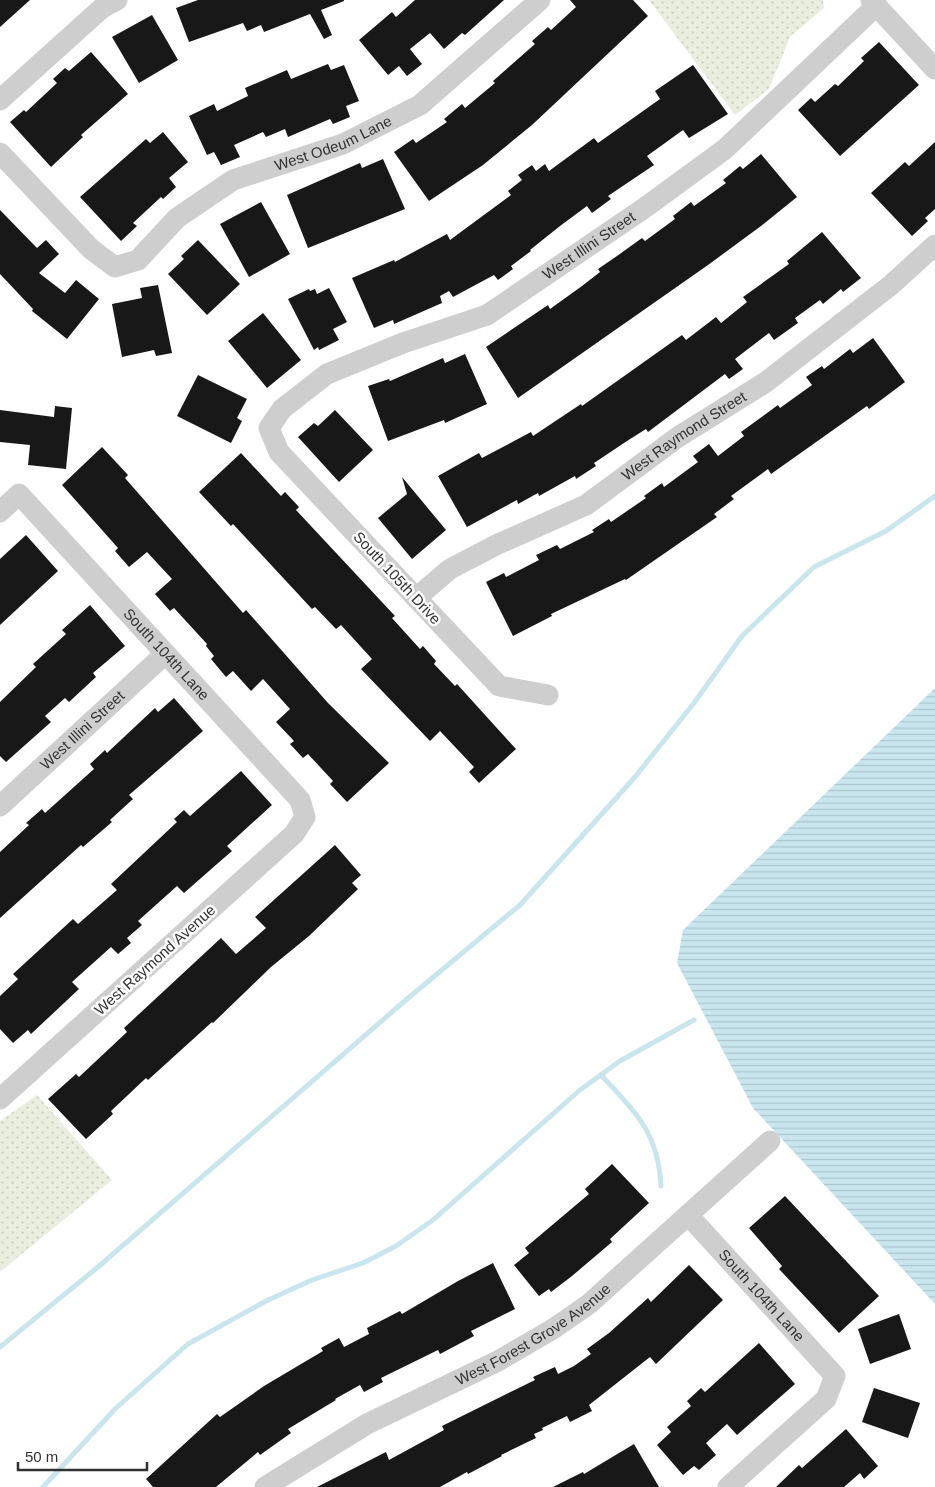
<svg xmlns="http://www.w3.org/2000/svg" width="935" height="1487" viewBox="0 0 935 1487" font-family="Arial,sans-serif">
  <defs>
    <pattern id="grass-dots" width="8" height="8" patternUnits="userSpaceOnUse" patternTransform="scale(1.25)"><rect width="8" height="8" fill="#e9eede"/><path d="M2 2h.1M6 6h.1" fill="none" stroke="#c8cdbf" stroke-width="1.8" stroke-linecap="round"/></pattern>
    <pattern id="water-rules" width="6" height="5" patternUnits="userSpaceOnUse" patternTransform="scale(1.25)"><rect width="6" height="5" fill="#c9e6ef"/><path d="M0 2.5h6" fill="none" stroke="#adc6cd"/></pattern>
  </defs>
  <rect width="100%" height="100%" fill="#fff"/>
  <!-- grass -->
  <g fill="url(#grass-dots)">
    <path d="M649,0h174l1,8 -34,29 -21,52 -34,26z"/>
    <path d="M37,1095l75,85 -112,92v-151z"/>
  </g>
  <!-- water -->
  <path fill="url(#water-rules)" d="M935,688v616l-182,-196 -76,-145 6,-33z"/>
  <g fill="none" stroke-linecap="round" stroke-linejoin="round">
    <!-- stream -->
    <g stroke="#c9e6ef" stroke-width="5">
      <path d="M601,1075c35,38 57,57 60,111"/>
      <path d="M0,1347l98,-80 309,-268 113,-94 115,-128 59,-74 48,-67 72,-69 72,-36 49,-35"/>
      <path d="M43,1487l73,-79 72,-64 78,-43 46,-21 51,-17 33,-17 37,-26 147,-130 40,-29 74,-41"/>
    </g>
  </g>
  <!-- building -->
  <g fill="#181818">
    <path d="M0,0h30l-30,27z"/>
    <path d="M198,0h146v1l-23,9 11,25 -8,4 -14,-25 -46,18 -3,-7 -14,6 -4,-8 -54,19 -13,-34z"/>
    <path d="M415,0h89l-39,35 -3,-2 -18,16 -14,-16 -20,16 12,15 -15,12 -8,-10 -11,9 -29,-35 33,-28 4,5z"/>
    <path d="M570,0h63l15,16 -116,109 -49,40 -54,36 -35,-49 19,-13 3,4 31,-21 -3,-3 18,-15 3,4 30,-25 -2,-2 42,-37 -3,-3 16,-14 3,3 25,-23z"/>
    <path d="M152,15l26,45 -39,23 -27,-46z"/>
    <path d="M879,42l40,43 -79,71 -42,-46 13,-12 4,4 20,-18 3,2 26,-25 -3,-3z"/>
    <path d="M91,52l37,42 -47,41 2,2 -32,30 -41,-45 14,-12 2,2 31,-29 -4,-4 12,-11 4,3z"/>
    <path d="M328,64l3,6 13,-5 15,36 -13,5 4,11 -17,7 -3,-5 -42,18 -3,-8 -19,8 -3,-5 -29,13 6,12 -19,8 -7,-13 -7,3 -18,-39 25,-12 3,7 31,-15 -3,-8 42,-18 4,9z"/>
    <path d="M693,65l35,49 -39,24 -6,-8 -36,26 7,9 -46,31 3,3 -19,14 -5,-7 -27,20 -30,24 1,1 -20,15 2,3 -15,11 -4,-5 -41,22 -4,-6 -9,5 2,7 -48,21 -1,-4 -19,8 -22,-50 42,-18 1,2 52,-28 3,6 61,-45 -3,-4 14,-11 -4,-5 14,-10 4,6 9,-7 4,7 45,-33 4,5 62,-44 -5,-8z"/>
    <path d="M163,132l25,30 -19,16 7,9 -13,12 -2,-2 -28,26 4,3 -16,15 -41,-44 66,-58 4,4z"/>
    <path d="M935,142v67l-10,9 3,3 -16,15 -41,-43 34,-31 4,4z"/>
    <path d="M761,154l36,43 -36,29 -53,39 -190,133 -32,-51 62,-42 2,4 32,-23 18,-14 -2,-3 19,-13 25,-18 3,3 30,-22 -2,-3 18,-14 3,4 32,-23 -3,-3 17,-14 3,3z"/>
    <path d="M383,159l22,50 -97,39 -21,-53 73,-32 2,5z"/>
    <path d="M261,202l29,52 -41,23 -29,-53z"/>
    <path d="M0,210l37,38 9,-8 13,14 -20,19 26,20 11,-13 23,19 -32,40 -35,-28 1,-2 -33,-35z"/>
    <path d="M822,232l39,46 -18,14 -2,-3 -18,15 -3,-4 -25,18 3,5 -24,17 -5,-7 -34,26 8,10 -14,10 -4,-5 -77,58 -2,-3 -19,12 -33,22 2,3 -20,13 -1,-3 -36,20 -1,-3 -20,11 -1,-4 -50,27 -29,-51 41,-23 3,5 49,-26 2,4 48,-32 1,2 100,-71 4,5 30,-23 5,6 26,-21 -4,-5 46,-33 -2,-3z"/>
    <path d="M198,240l42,44 -33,31 -39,-41 16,-15 -3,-3z"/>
    <path d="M158,285l14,68 -16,3 -2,-6 -32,7 -10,-53 30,-6 -2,-10z"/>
    <path d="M329,288l18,34 -14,7 6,11 -20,10 -1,-3 -4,3 -26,-51 21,-10 1,2 5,-2 2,5z"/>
    <path d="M263,313l38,47 -34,28 -39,-47z"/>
    <path d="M873,338l32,44 -36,27 -2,-3 -96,68 -3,-5 -37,27 3,3 -20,15 3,3 -91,63 -1,-1 -74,35 1,2 -39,20 -27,-54 18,-9 2,4 33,-17 -3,-5 21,-10 3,4 34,-17 -2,-2 17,-11 2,3 35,-24 -2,-2 18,-13 2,4 34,-25 -5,-6 16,-12 9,12 26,-20 -3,-4 37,-27 2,3 32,-23 -6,-8 16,-11 2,3 26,-20 3,4z"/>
    <path d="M465,354l22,50 -42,19 -1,-3 -56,21 -20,-55 21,-7 1,2 53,-23 2,5z"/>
    <path d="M198,375l49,24 -10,19 5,3 -11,22 -54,-27z"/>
    <path d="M55,406l17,2 -6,61 -38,-4 2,-20 -30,-3v-32l54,7z"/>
    <path d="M335,410l38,40 -34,32 -41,-45 16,-14 4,3z"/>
    <path d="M102,447l26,28 -3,3 118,135 3,-3 82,93 61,60 -42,39 -17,-18 3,-3 -25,-27 -5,4 -13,-14 4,-3 -18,-19 14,-13 -27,-30 -12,12 -18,-20 -7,6 -15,-18 3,-3 -8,-10 1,-2 -33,-36 -4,3 -15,-17 17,-15 -25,-27 -18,15 -14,-16 3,-3 -56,-63z"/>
    <path d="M241,453l40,43 4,-4 14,15 -3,3 99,106 -3,2 28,31 3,-3 13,15 -2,3 21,22 2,-2 59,65 -37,34 -10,-11 5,-5 -34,-36 -10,10 -69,-72 11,-10 -31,-34 -5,4 -21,-22 -3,2 -79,-85 -2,2 -32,-34z"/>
    <path d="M402,477l44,53 -34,29 -34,-41 29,-24z"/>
    <path d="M26,535l32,36 -58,54v-66z"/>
    <path d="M90,605l35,41 -32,27 3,4 -27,25 -4,-4 -20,18 6,6 -45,40 -6,-6v-54l36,-35 -3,-3 33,-30 -4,-4z"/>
    <path d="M174,698l29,33 -74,64 4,4 -23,21 2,2 -29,25 -2,-2 -81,73v-66l29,-27 -3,-2 16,-14 3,4 49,-44 -4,-5 15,-14 2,3 48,-45 3,4z"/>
    <path d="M241,771l31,34 -45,41 5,5 -15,13 -33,29 -7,-7 -39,35 4,4 -15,13 4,5 -13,11 -7,-7 -39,35 7,7 -48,45 -3,-4 -15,13 -13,-14v-33l18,-17 -5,-5 60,-55 5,5 39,-34 -6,-6 66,-62 -3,-3 10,-9 6,6z"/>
    <path d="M335,845l26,30 -9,8 6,6 -49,47 -38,31 -58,56 -1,-1 -64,58 -2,-2 -35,33 2,3 -27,25 -38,-40 28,-25 3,3 48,-45 -3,-4 97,-90 15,16 30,-26 -11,-11z"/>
    <path d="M612,1164l37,39 -39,36 2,3 -40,34 -21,16 -2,-3 -10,7 -25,-31 15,-12 -4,-5 64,-54 -4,-5z"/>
    <path d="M785,1196l94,100 -40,37 -60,-64 3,-3 -33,-38z"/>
    <path d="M493,1263l22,46 -44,22 3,5 -34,18 -2,-4 -57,28 2,4 -19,10 -4,-7 -25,14 1,1 -48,29 3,4 -31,22 -2,-3 -42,35h-63l-7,-8 71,-65 3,3 44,-31 59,-35 -2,-3 18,-10 5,9 25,-13 -2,-6 33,-17 2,3 56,-33z"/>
    <path d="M689,1265l34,35 -67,64 -6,-7 -61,48 3,6 -22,11 -3,-6 -25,12 1,2 -9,4 2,4 -35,17 1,1 -34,18 -1,-2 -27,15h-123l69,-35 3,8 55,-30 -2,-4 93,-46 -2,-3 22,-10 3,7 16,-8 17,-12 -4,-5 22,-16 39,-35 3,4z"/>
    <path d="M899,1314l12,35 -41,15 -12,-35z"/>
    <path d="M759,1343l36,41 -58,51 -10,-11 -21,19 10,12 -17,15 -5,-4 -11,9 -26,-30 14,-13 -4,-5 24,-21 -4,-5 14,-13 4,4z"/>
    <path d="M874,1388l46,15 -12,35 -46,-16z"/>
    <path d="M846,1429l32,37 -14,13 -4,-6 -16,14h-68l23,-22 3,3z"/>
    <path d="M634,1444l25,43h-106l30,-15 1,2z"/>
  </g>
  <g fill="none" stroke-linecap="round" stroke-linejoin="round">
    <!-- minor -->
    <g stroke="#cecece" stroke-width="21">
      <path d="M871,0l64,69"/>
      <path d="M0,100l102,-92 15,-8"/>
      <path id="s1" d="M0,153l91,96 24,18 23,-7 39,-42 56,-38 110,-36 77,-39 120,-105"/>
      <path id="s2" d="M0,512l19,-18 281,306 5,17 -11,17 -294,265"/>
      <path id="s3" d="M416,598l34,-29 46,-24 90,-40 92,-68 88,-55 125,-97 44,-40"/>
      <path id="s4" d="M548,695l-49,-9 -220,-234 -10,-24 13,-19 45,-35 76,-31 84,-28 156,-106 82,-60 151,-143"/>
      <path id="s5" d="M0,806l165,-152"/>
      <path id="s6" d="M688,1215l147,161 -9,23 -98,88"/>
      <path id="s7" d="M265,1487l102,-63 131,-63 55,-32 36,-25 181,-163"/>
    </g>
  </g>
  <g text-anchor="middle" stroke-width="5" stroke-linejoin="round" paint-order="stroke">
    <!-- street labels -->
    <g font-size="15" fill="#313131" stroke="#fff">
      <text dy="5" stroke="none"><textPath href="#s1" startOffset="418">West Odeum Lane</textPath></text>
      <text dy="5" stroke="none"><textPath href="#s4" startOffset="771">West Illini Street</textPath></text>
      <text dy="5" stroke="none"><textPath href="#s3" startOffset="315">West Raymond Street</textPath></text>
      <text transform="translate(397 578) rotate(47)" y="5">South 105th Drive</text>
      <text dy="5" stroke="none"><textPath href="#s2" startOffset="244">South 104th Lane</textPath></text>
      <text dy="5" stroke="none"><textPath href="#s5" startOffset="112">West Illini Street</textPath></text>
      <text transform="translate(155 960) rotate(-42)" y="5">West Raymond Avenue</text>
      <text dy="5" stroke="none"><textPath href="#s6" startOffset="109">South 104th Lane</textPath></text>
      <text dy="5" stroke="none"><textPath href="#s7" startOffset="309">West Forest Grove Avenue</textPath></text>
    </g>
  </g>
  <!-- scale -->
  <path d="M18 1462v8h129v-8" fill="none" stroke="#313131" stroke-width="2.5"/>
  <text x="25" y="1462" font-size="15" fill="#313131" stroke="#ffffff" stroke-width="4" paint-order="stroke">50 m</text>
</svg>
